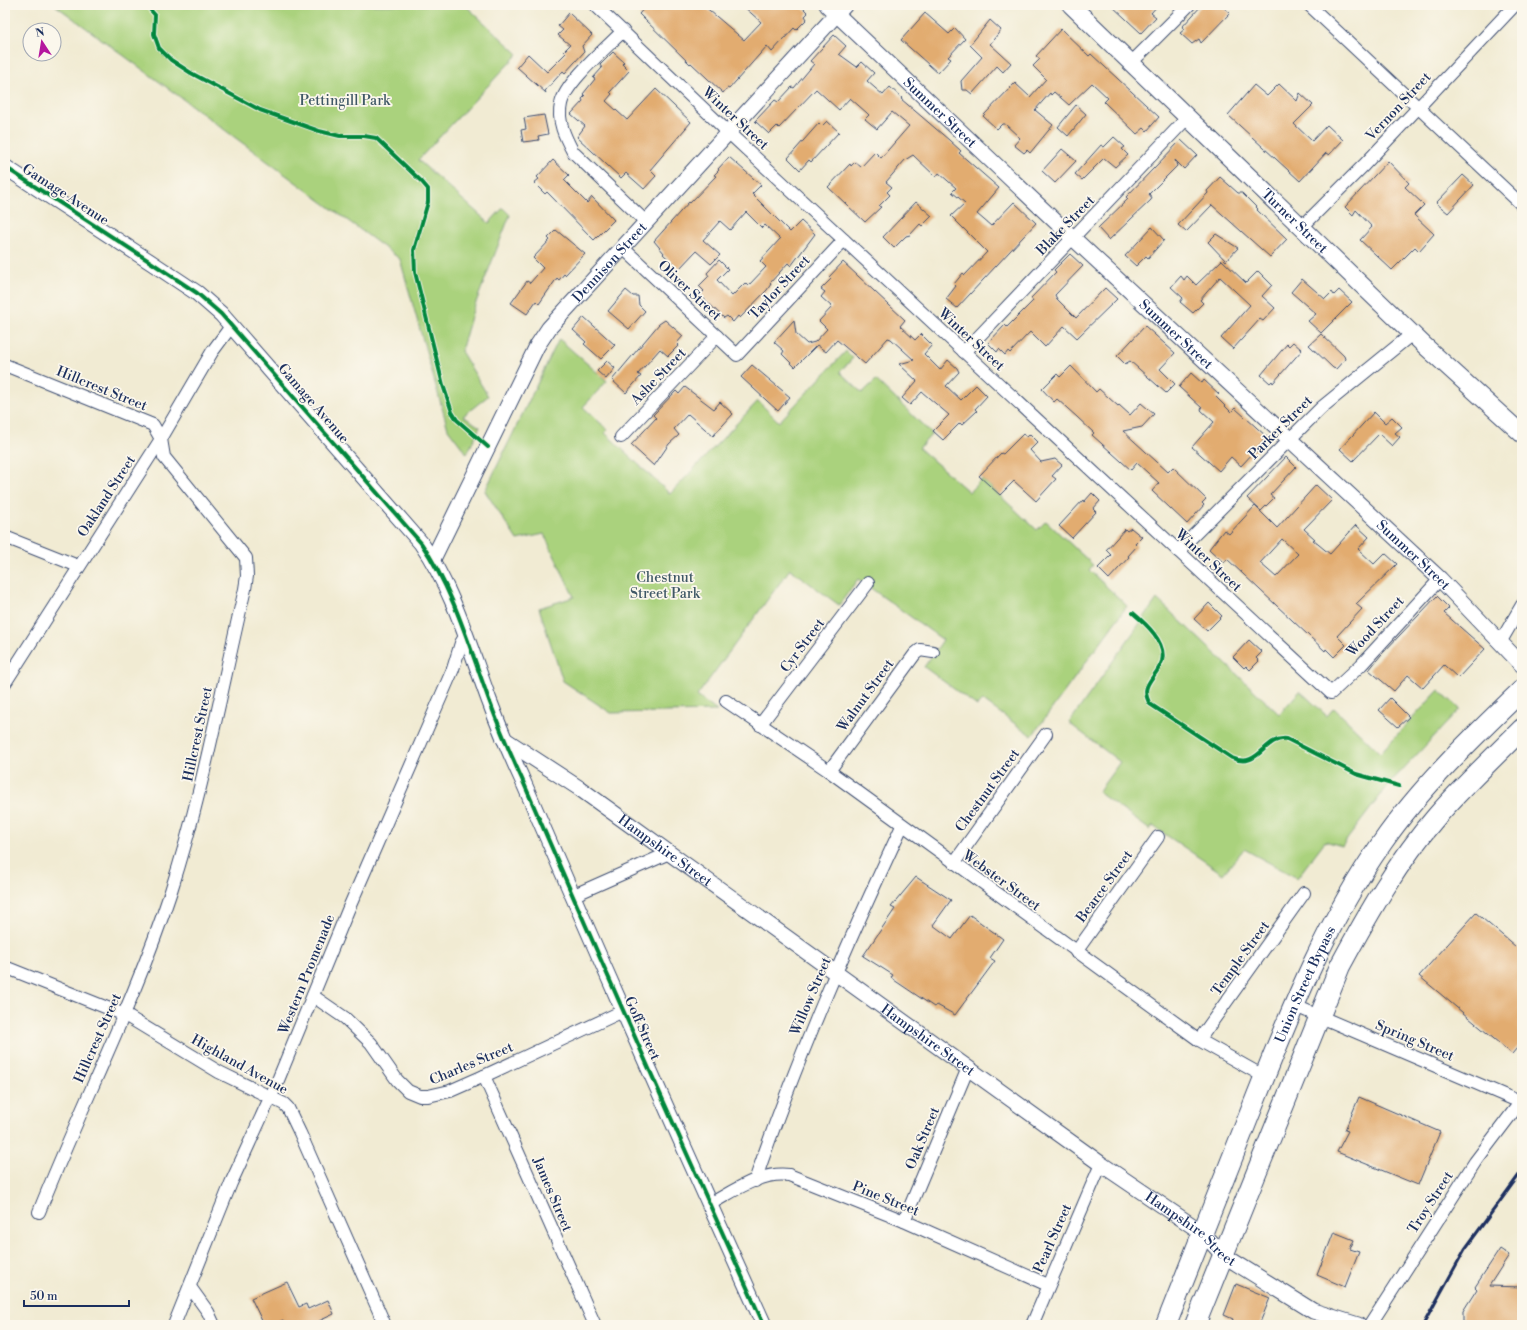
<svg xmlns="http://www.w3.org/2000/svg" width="1527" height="1330" viewBox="0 0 1527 1330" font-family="'Libre Bodoni',serif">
  <rect width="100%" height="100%" fill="#fbf7ec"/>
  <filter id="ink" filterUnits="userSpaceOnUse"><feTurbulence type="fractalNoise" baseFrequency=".025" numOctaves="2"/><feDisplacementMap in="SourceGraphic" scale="8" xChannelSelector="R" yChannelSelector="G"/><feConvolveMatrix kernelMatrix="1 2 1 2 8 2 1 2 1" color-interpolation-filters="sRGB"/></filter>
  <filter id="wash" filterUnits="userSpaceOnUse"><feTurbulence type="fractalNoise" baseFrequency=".012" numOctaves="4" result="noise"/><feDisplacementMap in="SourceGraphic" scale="16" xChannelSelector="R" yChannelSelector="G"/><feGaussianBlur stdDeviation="0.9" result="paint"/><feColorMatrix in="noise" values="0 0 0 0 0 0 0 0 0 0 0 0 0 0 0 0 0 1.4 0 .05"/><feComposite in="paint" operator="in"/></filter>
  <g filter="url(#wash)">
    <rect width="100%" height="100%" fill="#f1ebd3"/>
    <!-- green -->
    <g fill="#aad27d" stroke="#62806e">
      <path d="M55,5h410l53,49 -100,106 71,63 14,-15 7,7 -37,95 -12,41 27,45 -25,20 17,11 -13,27 -19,-25 -48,-170z"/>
      <path d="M559,339l48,42 -24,26 25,23 -3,3 65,61 88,-93 21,21 67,-71 7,7 -13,14 22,21 14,-13 56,54 -13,14 50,44 13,-13 55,51 9,-9 47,44 -4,5 38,36 -95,130 -50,-36 -5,6 -53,-39 19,-27 -85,-61 -19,26 -49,-36 -93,127 20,15 -106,2 -48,-32 -24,-73 35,-11 -30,-63 -27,6 -32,-49z"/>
      <path d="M1157,599l122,115 21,-23 27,25 7,-8 46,45 59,-63 21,19 -70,74 -48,63 -17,-5 -28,37 -53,-29 -21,25 -70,-48 -3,4 -52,-38 22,-30 -51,-39z"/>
    </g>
    <g id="blocks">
      <!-- building -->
      <g fill="#e2ac70" fill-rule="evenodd">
        <path d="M647,5h56l41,35 17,-18 -19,-17h58l8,8 -3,3 2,3 -11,11 -2,-2 -22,24 -5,-6 -38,43 -2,-1 -4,5 -32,-30 -1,1 -51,-50z"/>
        <path d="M1111,5h47l-7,8 5,4 -15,16z"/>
        <path d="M1202,5h19l9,8 -29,30 -2,-4 -7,5 -12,-11 5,-4 -3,-2z"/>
        <path d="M569,13l23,22 -10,11 2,6 -19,21 -2,-2 -18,20 1,2 -29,-26 11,-13 19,18 19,-19 -2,-2 6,-6 -12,-10 5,-5 -5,-4z"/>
        <path d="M925,13l24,21 6,-6 10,11 -17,18 3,2 -13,14 -37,-33z"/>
        <path d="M990,20l11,10 -11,14 21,19 -8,9 -6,-6 -25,28 -5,-4h-5l-1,-9 21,-24 -12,-12z"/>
        <path d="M1061,29l28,27 2,-2 68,63 -12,14 -3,-3 -7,6 -33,-32 4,-4 -16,-15 -23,22 -15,-13 -3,3 -1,-2 -15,17 18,15 -23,28 -3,-3 -3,3 -10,-8 6,-7 -15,-14h-3l-5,5 -14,-13 32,-33 15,14 16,-18 -13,-13 7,-7 -4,-3z"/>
        <path d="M834,35l12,11 -7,8 18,13 5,-5 12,11 -7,8 16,14 7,-8 12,11 -1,1 48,41 12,11 -2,2 40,35 -22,26 14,12 23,-24 22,21 -79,85 -11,-9 10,-13 -2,-2 9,-11 2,2 22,-23 -36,-36 14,-13 -13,-11 4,-4 -17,-15 -3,4 -23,-22 -8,5 -19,22 6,5 -5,5 3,3 -11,11 2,1 -16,15 -37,-35 22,-23 1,2 4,-4 6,5 14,-15 6,6 28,-32 -17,-14 -15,17 -12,-10 4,-4 -2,-2 -17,-15 -11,12 -23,-21 -37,39 -2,-2 -8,8 -14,-13 20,-21 3,2 14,-15 2,1 20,-24 -4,-3z"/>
        <path d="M613,52l11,10 -2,2 7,7 -19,21 2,2 -6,7 21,19 29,-31 35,33 -41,48 6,6 -12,13 -18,-16 -5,5 -44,-41 8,-11 -14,-12 12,-13 -1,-2 3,-3 -2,-2 12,-15 -2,-1 9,-10 -2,-3z"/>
        <path d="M1279,84l18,17 3,-8 13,12 -19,19 18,17 15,-16 16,15 -14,15 -3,-2 -26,28 -72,-66 26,-30 13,11z"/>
        <path d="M1076,105l10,9 -18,22 -10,-9z"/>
        <path d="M544,115l4,19 -10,2 1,4 -16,2 -2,-12 5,-1 -2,-11z"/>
        <path d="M827,121l12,11 -28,30 -2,-2 -9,10 -12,-12 31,-35 3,3z"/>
        <path d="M1114,137l11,10 -3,2 6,6 -13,12 -11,-9 -22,22 -7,-6 26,-29 3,2z"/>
        <path d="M1181,140l16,15 -13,14 -9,-9 2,6 -28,28 3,4 -1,2 -42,40 -11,-12 30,-29 -2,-2z"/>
        <path d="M1062,149l14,12 -21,22 -13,-12z"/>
        <path d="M729,157l32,28 -9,9 38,38 11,-11 14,13 -24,32 -3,-3 -18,20 1,1 -4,6 -27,28 -2,-2 -5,6 -6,-6 -3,2 -24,-23 4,-4 -5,-5 10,-10 -2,-3 12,-13 9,9 -11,11 15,16 13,-13 3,3 18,-19 -6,-6 20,-22 -15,-14 -3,3 -16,-16 -16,18 -10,-9 -17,19 17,15 -9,9 -15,-13 -17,18 -16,-15 1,-1 -10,-12 35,-39 1,1 26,-27 -2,-1 5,-5 -1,-1z"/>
        <path d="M553,160l16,15 -5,5 23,23 5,-6 22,23 -20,20 -47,-48 -2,2 -11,-11 5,-4 -2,-2z"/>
        <path d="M1388,161l21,22 -4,4 19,18 -10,10 20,19 -15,17 -4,-4 -23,23 -32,-30 12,-13 -16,-17 -3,5 -8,-8z"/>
        <path d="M1463,175l11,10 -26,28 -12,-10z"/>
        <path d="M1220,177l18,16h4l16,16 -1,1 30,29 -17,18 -58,-52 -26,27 -8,-7 30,-32 -1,-2z"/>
        <path d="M916,202l16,14 -10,10 -2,-2 -10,11 -4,1 -12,12 -11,-11z"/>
        <path d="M1152,227l12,13 -16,18 -2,-2 -10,10 -11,-10z"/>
        <path d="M556,230l29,24 -20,21 -1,-1 -5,6 -2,-2 -18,26 -3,-3 -9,13 -16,-11 16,-22 3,2 13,-15 -10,-10 17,-18 -2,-2z"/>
        <path d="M1216,234l22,14 -12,13 -18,-19z"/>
        <path d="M1070,254l13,12 -28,29 2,4 19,19 29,-30 12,11 -40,39 -13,-12 -19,21 -15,-15 -20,21 -2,-2 -3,4 -6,-6 -2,3 -9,-9 17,-18 2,2 26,-26 -2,-3 25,-26 -2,-2z"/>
        <path d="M1222,260l24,23 12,-12 14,14 -10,11 13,12 -12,13 -3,-2 -27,30 -12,-11 29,-33 -30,-28 -20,23 3,3 -10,10 -13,-11 3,-4 -12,-11 10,-11 3,4 3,-4 9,9z"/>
        <path d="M843,262l62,58 -5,6 15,14 6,-6 11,11 -8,9 16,16 8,-10 9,8 2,4 -13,14 15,14 15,-15 11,11 -12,13 2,2 -15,14 -2,-2 -17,17 -10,-9 16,-16 -27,-23 -12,13 -8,-7 15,-17 -18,-17 15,-4 -23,-21 -3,-1 -23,26 -28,-24 -11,12 -9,-7 -22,22 -13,-13 2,-3 -10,-9 20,-22 2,14 11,10 8,-2 12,-13 -8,-8 13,-14 -11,-10 4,-5 -4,-3 10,-10 -2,-2z"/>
        <path d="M1302,279l23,20 7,-7 2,3 5,-5 13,12 -31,31 -13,-12 8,-7 -25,-22z"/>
        <path d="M626,290l7,6h5l1,9 6,6 -16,18 -21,-18z"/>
        <path d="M584,317l31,28 -14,14 -17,-15 2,-2 -13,-12z"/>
        <path d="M665,320l18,16 -6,7 2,2 -11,11 -8,-7 -22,25 3,2 -15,17 -14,-13 47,-56z"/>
        <path d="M1145,326l30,27 -15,16 15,15 -9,9 -36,-32 -5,3 -8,-8z"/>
        <path d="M1321,334l23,22 1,3 -9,10 -3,-1 -24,-23z"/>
        <path d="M1293,342l9,8 -29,33 -1,-2 -2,2 -9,-8 26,-31 2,2z"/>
        <path d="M607,361l8,7 -9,11 -9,-8z"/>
        <path d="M752,365l38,32 -12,14 -37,-34z"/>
        <path d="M1071,366l25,26 3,-3 19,17 1,-1 11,10 11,-12 13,11 -12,13 -19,4 45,41 5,-5 33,32 -4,4 2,2 -17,19 -35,-33 7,-8 -22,-20 -6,7 -39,-35 2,-2 -17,-16 -20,-18 -3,3 -12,-13 15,-15 3,3z"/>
        <path d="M1191,373l11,10 2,-3 15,14 -3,3 15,15 4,-4 32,29 -9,10v5h-4l-13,14 -10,-9 -12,14 -27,-24 22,-25 -13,-12 1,-2 -23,-21z"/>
        <path d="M685,387l29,22 6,-7 13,12 -20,22 -25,-22 -14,15 5,6 -10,9 -15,22 -23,-21 25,-27 -3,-3 23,-24 3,3z"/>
        <path d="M1374,412l11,11 7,-6 10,10 -7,6 5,4 -8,9 -13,-12 -26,27 -13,-12z"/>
        <path d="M1023,434l4,3 3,-3 8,8 -8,8 11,12 14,-3 7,6 -10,11 4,3 -20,22 -22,-20 -14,14 -21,-19 22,-23 2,1z"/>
        <path d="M1286,457l10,10 -26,28 4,3 -13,13 -14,-13z"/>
        <path d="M1316,485l16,15 -28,29 11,10 -2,1 17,14 26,-29 13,12 -11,12 16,15 11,-11 12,11 -41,40 6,5 -25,27 9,9 -12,12 -8,-8 -1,2 -98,-92 -3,4 -15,-14 15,-19 5,4 26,-28 22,22zM1282,539l16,15 -22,23 -16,-14z"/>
        <path d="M1092,493l8,8 -7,8 3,3 -24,26 -13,-12 24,-26 1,2z"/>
        <path d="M1131,528l11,9 -7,7 2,2 -9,10 1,1 -20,22 -11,-11 13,-13 -5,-5 19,-21 2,2z"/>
        <path d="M1437,596l12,12 -5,5 41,36 -27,29 -14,-13 -21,23 -15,-13 -14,16 -25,-21 12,-15z"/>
        <path d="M1209,603l13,13 -15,15 -13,-12z"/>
        <path d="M1249,640l13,12 -6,6 3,3 -9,9 -4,-4 -2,2 -11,-11z"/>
        <path d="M1390,698l19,19 -11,10 -19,-17z"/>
        <path d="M916,877l35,23 -18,25 19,14 18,-24 33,24 -13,19 5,3 -40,54 -18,-10 -3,2 -43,-29 2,-3 -30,-19 32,-47 -4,-2z"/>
        <path d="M1476,913l46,39v90l-10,12 -93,-78z"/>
        <path d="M1359,1097l81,35 -22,53 -81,-33 11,-21 -3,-1z"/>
        <path d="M1334,1232l20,8 -4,9 9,3 -14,35 -28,-12z"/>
        <path d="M1500,1249l9,6 -20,31 33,1v38h-59v-14l14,-22 -2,-2z"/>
        <path d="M287,1282l12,25 7,-3 2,5 20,-9 6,14 -15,7 2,4h-36l-2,-5 -11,5h-8l-13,-27z"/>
        <path d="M1236,1284l34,14 -11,27h-28l2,-6 -9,-4z"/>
      </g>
    </g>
  </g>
  <g filter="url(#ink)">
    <use href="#blocks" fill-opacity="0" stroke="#3b4b70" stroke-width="1"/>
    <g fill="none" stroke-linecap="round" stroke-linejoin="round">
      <defs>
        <g id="minor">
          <path d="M595,5l134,128 602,560 30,-28 79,-86"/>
          <path d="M1309,5l213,200"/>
          <path d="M623,31c-17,17 -58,52 -62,73 -4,17 4,33 12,48l73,70"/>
          <path d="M1131,63l58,-58"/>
          <path d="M1302,227l62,-62 151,-160"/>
          <path d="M622,247l115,108 107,-115"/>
          <path d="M964,352l224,-235"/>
          <path d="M5,365l148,60 8,14 3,18 82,101 1,18 -2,13c-24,101 -42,203 -74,302 -36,110 -89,213 -132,321"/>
          <path d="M621,437l96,-101"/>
          <path d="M5,537l73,29"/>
          <path d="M1178,551l143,-143 91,-74"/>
          <path d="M1501,641l21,-36"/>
          <path d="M5,683l156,-244 51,-87 20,-27"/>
          <path d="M726,701l103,70 370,269 66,37"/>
          <path d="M760,725l108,-142"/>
          <path d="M829,771l86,-117 5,-4 13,2"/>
          <path d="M954,863l92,-129"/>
          <path d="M572,896l97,-43"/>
          <path d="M1076,952l82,-115"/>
          <path d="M5,967l120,48 94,57 65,32 4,4 12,25 85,192"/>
          <path d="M313,996l32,22 26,25 26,37 11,11 12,5h8l22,-5 34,-15 139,-65"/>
          <path d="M1293,1005l227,97 2,4"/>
          <path d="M1199,1040l105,-147"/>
          <path d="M484,1076l111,249"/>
          <path d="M755,1181c41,-121 93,-239 147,-355"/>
          <path d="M710,1204c24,-13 51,-33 79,-29l115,46 144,64"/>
          <path d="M904,1221l64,-153"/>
          <path d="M190,1287l18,25 6,13"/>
          <path d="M174,1325l57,-142 45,-98 72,-175 105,-241 8,-26 5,-8"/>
          <path d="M1032,1325l69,-161"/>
          <path d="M1370,1325l105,-163 47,-62"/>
        </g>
        <g id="tertiary">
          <path id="s1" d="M827,5l246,233 367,341 82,86"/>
          <path d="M5,167l147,96 45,30 24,21 200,229c33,48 48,103 68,157 10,27 21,53 33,79 79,183 160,365 242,546"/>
          <path id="s2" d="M433,559l104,-213 12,-18 296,-323"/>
          <path id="s3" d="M504,739l75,49 522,376 102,69 20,22 90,56 45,14"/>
        </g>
        <g id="secondary">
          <path id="s4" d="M1071,5l354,341 97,88"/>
        </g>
        <g id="trunk">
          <path id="s5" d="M1166,1325c30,-76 60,-151 90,-227 35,-88 71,-177 126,-255 39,-56 90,-105 140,-153"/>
          <path d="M1195,1325l145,-359c28,-52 58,-105 97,-150 27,-31 56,-58 85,-87"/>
        </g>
      </defs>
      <!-- minor casing -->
      <use href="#minor" stroke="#3b4b70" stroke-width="14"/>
      <!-- tertiary casing -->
      <use href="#tertiary" stroke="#3b4b70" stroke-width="17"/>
      <!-- secondary casing -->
      <use href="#secondary" stroke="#3b4b70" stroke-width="19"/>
      <!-- trunk casing -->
      <use href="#trunk" stroke="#3b4b70" stroke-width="22"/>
      <!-- minor -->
      <use href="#minor" stroke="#fff" stroke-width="12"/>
      <!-- tertiary -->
      <use href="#tertiary" stroke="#fff" stroke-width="15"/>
      <!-- secondary -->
      <use href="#secondary" stroke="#fff" stroke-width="17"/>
      <!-- trunk -->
      <use href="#trunk" stroke="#fff" stroke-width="20"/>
      <!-- rail -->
      <path stroke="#1b2f5e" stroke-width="3" d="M1423,1325l42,-76 57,-78"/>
      <defs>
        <g id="cycleway">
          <path d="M146,5l9,10 -1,19 5,14 12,12 20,13 69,37 59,21 21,5h24l12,2 46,44 6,7v13l-14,48 1,22 28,113 9,27 5,8 31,27"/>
          <path d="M5,167l147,96 45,30 24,21 200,229c33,48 48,103 68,157 10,27 21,53 33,79 79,183 160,365 242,546"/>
          <path d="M1133,613c12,10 34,29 29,48 -5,17 -24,23 -12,43l82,54c27,12 32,-22 55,-19l69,35 43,12"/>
        </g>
      </defs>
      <!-- cycleway casing -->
      <use href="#cycleway" stroke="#fbf7ec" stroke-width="6"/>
      <!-- cycleway -->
      <use href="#cycleway" stroke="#00873e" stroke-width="4"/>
    </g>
  </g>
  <g text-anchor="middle" stroke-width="3.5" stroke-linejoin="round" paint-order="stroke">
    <!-- park labels -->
    <g font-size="14" fill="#3f5866" stroke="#fbf7ec">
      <text x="345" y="105">Pettingill Park</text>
      <text x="665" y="582">Chestnut<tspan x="665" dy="16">Street Park</tspan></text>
    </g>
    <!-- street labels -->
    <g font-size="14" fill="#1b2f5e" stroke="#fbf7ec">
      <text transform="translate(1398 106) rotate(-47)" y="5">Vernon Street</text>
      <text dy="5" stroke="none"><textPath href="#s1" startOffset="156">Summer Street</textPath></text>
      <text transform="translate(736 118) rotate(43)" y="5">Winter Street</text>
      <text transform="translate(66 194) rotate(33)" y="5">Gamage Avenue</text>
      <text dy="5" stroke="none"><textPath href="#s4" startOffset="311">Turner Street</textPath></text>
      <text transform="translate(1065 225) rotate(-46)" y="5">Blake Street</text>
      <text dy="5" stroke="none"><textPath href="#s2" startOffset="348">Dennison Street</textPath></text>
      <text transform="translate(779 287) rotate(-47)" y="5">Taylor Street</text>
      <text transform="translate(690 290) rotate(43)" y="5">Oliver Street</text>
      <text dy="5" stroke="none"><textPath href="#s1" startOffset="480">Summer Street</textPath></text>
      <text transform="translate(972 339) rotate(43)" y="5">Winter Street</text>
      <text transform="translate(658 376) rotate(-46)" y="5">Ashe Street</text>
      <text transform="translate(102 388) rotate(22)" y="5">Hillcrest Street</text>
      <text transform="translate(314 403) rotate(49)" y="5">Gamage Avenue</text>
      <text transform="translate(1280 427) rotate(-45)" y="5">Parker Street</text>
      <text transform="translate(106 496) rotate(-57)" y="5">Oakland Street</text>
      <text dy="5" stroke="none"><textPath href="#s1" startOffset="804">Summer Street</textPath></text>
      <text transform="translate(1209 560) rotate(43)" y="5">Winter Street</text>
      <text transform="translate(1375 626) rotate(-47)" y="5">Wood Street</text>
      <text transform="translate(802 645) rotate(-53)" y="5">Cyr Street</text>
      <text transform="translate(865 695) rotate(-54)" y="5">Walnut Street</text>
      <text transform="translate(197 734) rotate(-78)" y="5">Hillcrest Street</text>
      <text transform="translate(987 790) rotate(-54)" y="5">Chestnut Street</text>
      <text dy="5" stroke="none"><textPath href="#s3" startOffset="196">Hampshire Street</textPath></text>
      <text transform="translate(1002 880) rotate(36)" y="5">Webster Street</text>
      <text transform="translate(1104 886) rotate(-54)" y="5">Bearce Street</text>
      <text transform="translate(1240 958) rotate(-54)" y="5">Temple Street</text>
      <text transform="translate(306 974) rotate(-68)" y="5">Western Promenade</text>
      <text dy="5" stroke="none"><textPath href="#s5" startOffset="368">Union Street Bypass</textPath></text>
      <text transform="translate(810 996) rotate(-67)" y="5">Willow Street</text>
      <text transform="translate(643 1028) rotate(66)" y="5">Goff Street</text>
      <text transform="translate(97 1038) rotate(-66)" y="5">Hillcrest Street</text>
      <text dy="5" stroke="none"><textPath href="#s3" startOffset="520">Hampshire Street</textPath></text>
      <text transform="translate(1415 1040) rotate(23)" y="5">Spring Street</text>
      <text transform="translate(471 1063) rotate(-23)" y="5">Charles Street</text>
      <text transform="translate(240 1064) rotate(29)" y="5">Highland Avenue</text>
      <text transform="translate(922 1138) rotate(-67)" y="5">Oak Street</text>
      <text transform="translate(553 1194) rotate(67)" y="5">James Street</text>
      <text transform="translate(886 1198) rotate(22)" y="5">Pine Street</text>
      <text transform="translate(1430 1202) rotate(-57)" y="5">Troy Street</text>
      <text dy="5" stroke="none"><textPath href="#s3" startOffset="844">Hampshire Street</textPath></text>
      <text transform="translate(1052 1238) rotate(-66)" y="5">Pearl Street</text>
    </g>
  </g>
  <!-- margin -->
  <rect width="1527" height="1330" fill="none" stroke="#fbf7ec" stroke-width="20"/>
  <!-- north arrow -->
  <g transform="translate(42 42) rotate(348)"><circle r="19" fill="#fbf7ec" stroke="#a1a7b3"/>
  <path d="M0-3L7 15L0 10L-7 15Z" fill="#b5179e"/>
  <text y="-6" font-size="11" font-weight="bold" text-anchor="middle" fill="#1b2f5e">N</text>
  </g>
  <!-- scale -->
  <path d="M24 1300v6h105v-6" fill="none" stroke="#1b2f5e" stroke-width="2"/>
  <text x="30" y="1300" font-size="12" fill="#1b2f5e" stroke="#fbf7ec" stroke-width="3" paint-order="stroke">50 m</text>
</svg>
